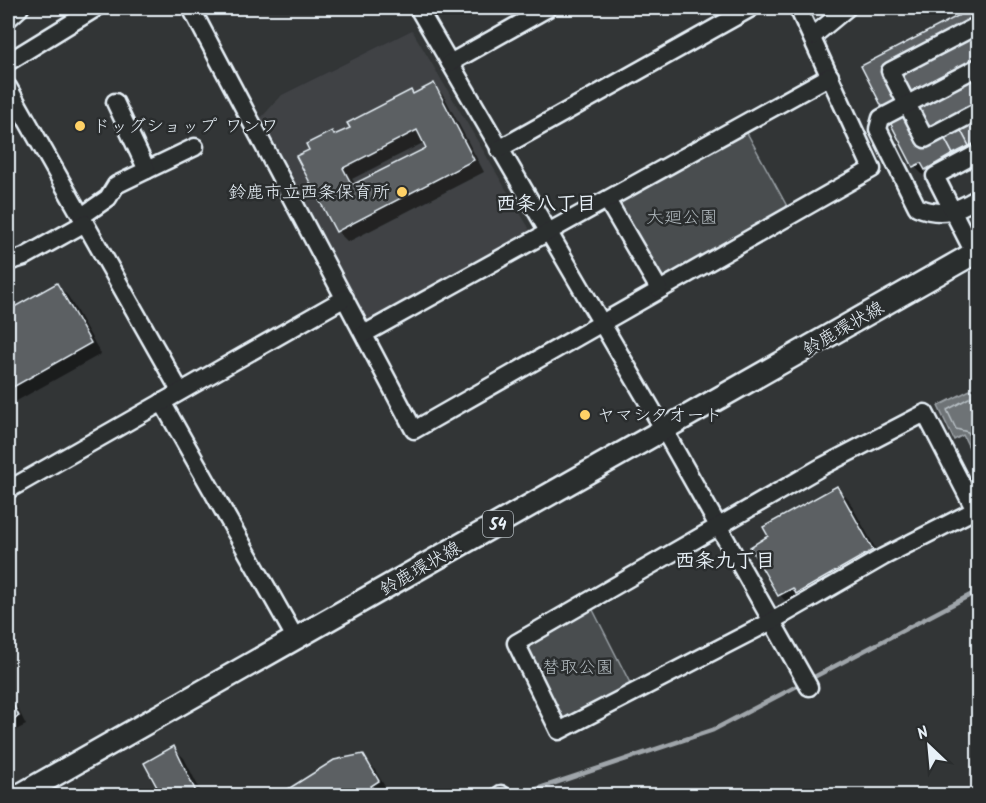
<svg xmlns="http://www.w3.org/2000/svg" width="986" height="803" viewBox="0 0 986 803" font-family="Kalam,'Klee One',sans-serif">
  <rect width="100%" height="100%" fill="#323536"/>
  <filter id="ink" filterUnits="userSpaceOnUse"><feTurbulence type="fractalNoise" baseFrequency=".0167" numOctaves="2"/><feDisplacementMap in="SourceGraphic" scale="12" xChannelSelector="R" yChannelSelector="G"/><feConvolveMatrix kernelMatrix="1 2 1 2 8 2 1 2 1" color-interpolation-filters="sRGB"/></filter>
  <g filter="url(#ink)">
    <!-- built -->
    <path fill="#3f4244" d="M412,30l117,198 -3,10 -155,86 -7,-2 -106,-201 24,-26z"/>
    <!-- green -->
    <g fill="#494d4f" stroke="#989fa4" stroke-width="1.5">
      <path d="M746,131l43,79 -124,70 -7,-2 -41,-71 3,-8z"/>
      <path d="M591,606l40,79 -65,33 -7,-1 -32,-67 2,-8z"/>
    </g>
    <!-- water -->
    <path fill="#6e7376" stroke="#9fa5aa" stroke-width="1.5" d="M978,386v80l-15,-31 -9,5 -16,-34z"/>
    <!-- shadow -->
    <g fill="#0007" fill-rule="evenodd">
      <path d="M978,8v141l-53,28 -11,-11 -51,-99z"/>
      <path d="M433,85l11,11 40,76 -136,70 -11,-11 -39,-74 13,-7 21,-18 4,4zM425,142l3,6 -72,37 -4,-6z"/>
      <path d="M57,285l11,11 33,58 -88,49 -5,-5v-90l2,3z"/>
      <path d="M837,488l11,11 35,63 -93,44 -10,-11z"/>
      <path d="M8,697l8,8 10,20 -18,9z"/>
      <path d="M173,748l11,10 19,38h-49l7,-4z"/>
      <path d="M362,756l11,11 16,26 -5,3h-104z"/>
    </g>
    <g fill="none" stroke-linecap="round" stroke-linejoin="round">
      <!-- shore -->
      <path stroke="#b7bfc4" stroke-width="1.5" d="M978,393l-31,17 9,19 12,3 10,21"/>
      <!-- stream -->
      <path stroke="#9fa5aa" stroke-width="4.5" d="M516,796l197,-66 265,-139"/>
    </g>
    <!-- building -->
    <g fill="#5c6063" stroke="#e8f1f8" stroke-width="1.5" fill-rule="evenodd">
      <path d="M973,8h5v109l-35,18 10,19 -28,16 -4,-7 -8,4 -52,-101z"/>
      <path d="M434,83l40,77 -138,72 -40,-76 13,-6 -3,-6 26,-13 2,4 16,-7 -3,-5 64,-33 2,4zM417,130l9,18 -74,37 -9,-17z"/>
      <path d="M978,117v25l-9,4 -10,-19z"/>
      <path d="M959,127l10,19 -16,8 -10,-19z"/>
      <path d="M57,283l34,60 -83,47v-83l1,3z"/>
      <path d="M837,486l36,64 -77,44 -3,-6 -15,8 -28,-49 18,-11 -5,-9z"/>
      <path d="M8,695l11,21 -11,6z"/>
      <path d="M174,746l24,50h-47l8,-5 -15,-28z"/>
      <path d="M363,754l16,27 -8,5 5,10h-99l57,-36z"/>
      <path d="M143,787l5,9h-20z"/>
    </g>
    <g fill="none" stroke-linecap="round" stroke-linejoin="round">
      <defs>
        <g id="minor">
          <path d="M191,8l223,422 458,-261 -74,-161"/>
          <path d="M418,8l246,422 145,257"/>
          <path d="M8,19l12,-11"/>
          <path d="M978,25l-88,46 35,68 53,-28"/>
          <path d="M812,37l35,-29"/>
          <path d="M8,62l88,-54"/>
          <path d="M450,63l98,-55"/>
          <path d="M978,67l-97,51 -3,11 39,78c25,10 39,4 61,-9"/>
          <path d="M8,87l172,304"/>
          <path d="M499,149l252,-141"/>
          <path d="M147,170l48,-23"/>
          <path d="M607,200l52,89"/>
          <path d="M82,216l26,-18 8,-13 31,-15 -32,-68"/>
          <path d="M974,253l-39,-77 43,-23"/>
          <path d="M8,262l16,-5 61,-34"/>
          <path d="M364,334l466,-258"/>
          <path d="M162,402l134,237"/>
          <path d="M925,413l50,97 -92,47 -111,64 -213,110 -43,-88 307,-177z"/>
          <path d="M8,490l337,-192"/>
          <path d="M499,796l2,-2"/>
        </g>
        <path id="major" d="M18,796l960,-545"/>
      </defs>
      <!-- minor casing -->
      <use href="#minor" stroke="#e8f1f8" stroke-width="21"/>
      <!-- major casing -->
      <use href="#major" stroke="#e8f1f8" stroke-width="26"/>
      <!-- minor -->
      <use href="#minor" stroke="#2a2d2e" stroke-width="16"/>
      <!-- major -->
      <use href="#major" stroke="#2a2d2e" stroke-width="21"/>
    </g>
  </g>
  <!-- markers -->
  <g fill="#ffd166" stroke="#2a2d2e" stroke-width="2">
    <circle cx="80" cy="126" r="6"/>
    <circle cx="402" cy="192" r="6"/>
    <circle cx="585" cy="415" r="6"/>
  </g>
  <g text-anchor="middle" stroke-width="5" stroke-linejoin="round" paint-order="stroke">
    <!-- shield labels -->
    <rect fill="#2a2d2e" stroke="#afb6bb" stroke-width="1.5" x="483" y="511" width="30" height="26" rx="4.5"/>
    <g font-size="16" font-weight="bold" fill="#e8f1f8">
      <text x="498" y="530">54</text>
    </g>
    <!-- poi labels -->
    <g font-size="18" fill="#e8f1f8" stroke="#2a2d2e" text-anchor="start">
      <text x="92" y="132">ドッグショップ ワンワ</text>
      <text x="390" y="198" text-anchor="end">鈴鹿市立西条保育所</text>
      <text x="597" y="421">ヤマシタオート</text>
    </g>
    <!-- park labels -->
    <g font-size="18" fill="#b0b8bd" stroke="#2a2d2e">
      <text x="682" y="223">大廻公園</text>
      <text x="578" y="673">替取公園</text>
    </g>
    <!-- street labels -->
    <g font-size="18" fill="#e8f1f8" stroke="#2a2d2e">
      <text transform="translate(843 328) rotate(-30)" y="6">鈴鹿環状線</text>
      <text transform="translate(420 568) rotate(-30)" y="6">鈴鹿環状線</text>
    </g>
    <!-- neighbourhood labels -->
    <g font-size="20" font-weight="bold" fill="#e8f1f8" stroke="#2a2d2e">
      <text x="546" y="210">西条八丁目</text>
      <text x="725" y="567">西条九丁目</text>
    </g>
  </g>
  <!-- margin -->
  <rect width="986" height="803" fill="none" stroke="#2a2d2e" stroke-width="30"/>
  <rect x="15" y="15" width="956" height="773" fill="none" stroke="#e8f1f8" stroke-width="2" filter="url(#ink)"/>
  <!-- north arrow -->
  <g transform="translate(929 746) rotate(334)" stroke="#2a2d2e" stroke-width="4.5" paint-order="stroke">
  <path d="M0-4.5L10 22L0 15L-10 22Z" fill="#e8f1f8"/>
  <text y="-9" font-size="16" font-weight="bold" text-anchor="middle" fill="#e8f1f8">N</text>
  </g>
</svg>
